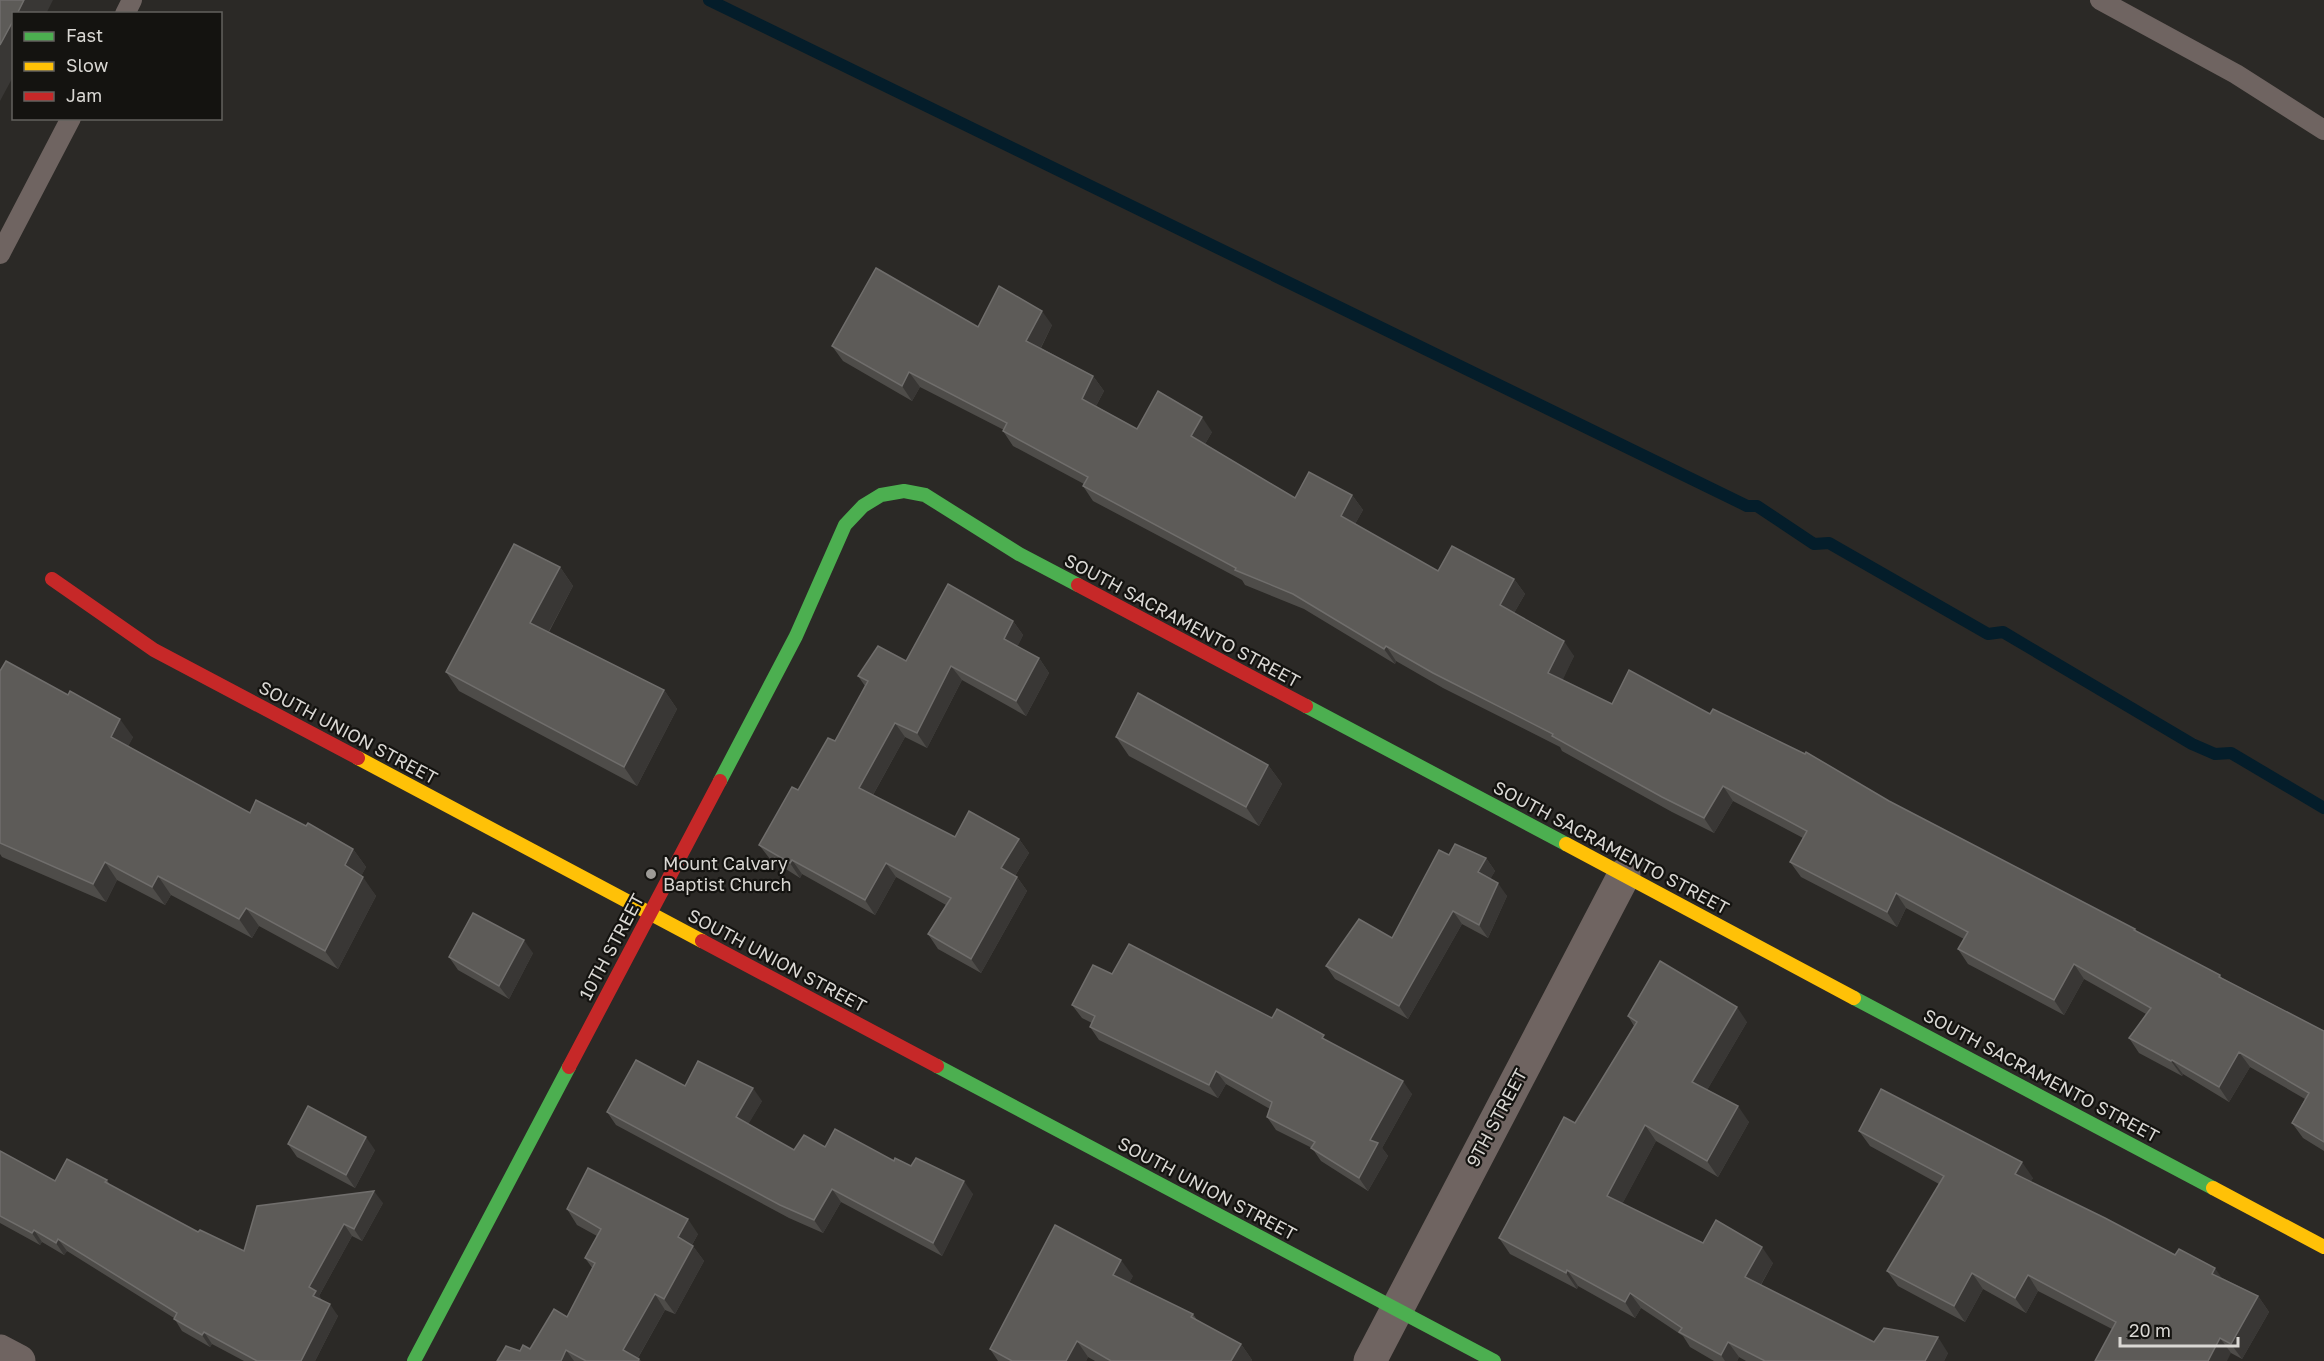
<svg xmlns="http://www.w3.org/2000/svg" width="2324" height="1361" viewBox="0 0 2324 1361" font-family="'Golos Text',sans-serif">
  <rect width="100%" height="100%" fill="#2b2926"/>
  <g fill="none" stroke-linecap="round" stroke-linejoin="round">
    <!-- stream -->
    <path stroke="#041d2a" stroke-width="12" d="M709,0l1038,506h10l57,38 15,-1 159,91 15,-2 189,112 23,10 16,-1 93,55"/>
    <!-- lane -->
    <g stroke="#6f6461" stroke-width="20">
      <path d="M2100,0l136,74 88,56"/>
      <path d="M125,14l7,-14"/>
      <path d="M0,254l71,-136"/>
    </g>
    <!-- street -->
    <g stroke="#6f6461" stroke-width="33">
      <path d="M0,1351l19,10"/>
      <path d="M1370,1361l254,-486"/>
    </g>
    <!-- fast -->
    <g stroke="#4caf50" stroke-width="14">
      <path d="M1306,706l260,138"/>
      <path d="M720,781l76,-145 49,-111 18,-19 18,-11 23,-4 21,4 94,59 59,31"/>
      <path d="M1854,998l359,190"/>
      <path d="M937,1066l557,295"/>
      <path d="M414,1361l155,-294"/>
    </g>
    <!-- slow -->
    <g stroke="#ffc107" stroke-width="14">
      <path d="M358,758l344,183"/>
      <path d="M1566,844l288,154"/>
      <path d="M2213,1188l111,59"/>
    </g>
    <!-- jam -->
    <g stroke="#c62828" stroke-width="14">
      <path d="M52,579l102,71 204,108"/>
      <path d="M1078,585l228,121"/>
      <path d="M702,941l235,125"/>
      <path d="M569,1067l151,-286"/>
    </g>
  </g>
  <!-- wall -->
  <g fill="#4e4c49">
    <path d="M1052,325l-11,23 52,28 11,15 -8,15 41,23 75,3 -7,12 90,54 57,-3 11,15 -8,14 83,47 76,8 11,15 -11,19 60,43 -12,24 50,24 98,10 179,87 246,128 2,3 83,43 2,3 102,53v120l-21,-13 -11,-15 13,-24 -55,-32 -21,35 -46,-28 -1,2 -43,-23 -10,-15 17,-24 -62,-35 -20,36 -96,-51 -10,-15 6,-10 -58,-31 -9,19 -96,-50 -11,-15 13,-24 -70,-37 -19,32 -42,-21 -110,-61 -2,-4 -117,-59 -47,-27 -1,3 -91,-55 -59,-24 -3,-5 -149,-79 -10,-15 1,-2 -71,-38 -10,-15 1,-1 -84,-43 -8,14 -69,-40 -11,-15 146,-19z"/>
    <path d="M560,567l13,19 -24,46 115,58 13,19 -40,77 -178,-95 -13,-19z"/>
    <path d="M1013,621l10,14 -6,12 22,11 10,15 -23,43 -64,-36 -35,68 -22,-11 -32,58 82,42 64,2 10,14 -14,23 2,1 10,14 -46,82 -43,-24 -10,-15 18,-29 -50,-28 -21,38 -73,-41 -2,4 -30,-19 -11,-14 39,-55 37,-49 30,-55 -7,-10 48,-15z"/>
    <path d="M0,671l133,66 -5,9 122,67 56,13 47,23 13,18 -5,9 15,20 -38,73 -79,-43 -7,12 -81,-43 -6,10 -48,-25 -11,22 -104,-45 -2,-3z"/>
    <path d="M1116,737l152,28 14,19 -23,42 -130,-70z"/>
    <path d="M1449,855l37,3 9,13 -5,8 17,17 -19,42 -26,-14 -54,95 -73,-40 -9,-13 66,-28z"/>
    <path d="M533,953l-24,46 -51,-29 -9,-13z"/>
    <path d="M1112,974l160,44 56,23 84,53 -30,54 6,8 -20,35 -47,-30 -9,-13 -36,-18 -9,-13 3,-8 -44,-25 -8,14 -119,-58 -9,-13 2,-4 -10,-5 -10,-13z"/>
    <path d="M1628,1016l119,6 -40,68 42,32 -31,55 -62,-36 -34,63 81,39 70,20 -12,22 113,57 74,11 -4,8h-198l-7,-4 -2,4h-23l-24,-14 -7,-11 -42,-28 -6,10 -57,-32 -1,3 -67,-35 -11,-16 76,-115 59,-97z"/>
    <path d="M685,1086l77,15 -14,23 46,26 31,-3 69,14 17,5 62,28 -31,62 -101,-54 -18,31 -34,-15 -173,-93 -9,-13z"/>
    <path d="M1859,1131l174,47 -3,4 228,114 11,16 -27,47 -11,-6 -119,-24 -74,-38 -12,22 -43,-24 -18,33 -67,-36 -11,-15 52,-87 -69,-38z"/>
    <path d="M288,1144l87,6 -20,38 -58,-31z"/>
    <path d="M0,1151l55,30 52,-1 3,5 88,47 46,19 139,-48 -21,38 -10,-5 -33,60 3,4 16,16 -23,45h-71l-32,-17 -2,3 -28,-16 -8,-13 -107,-67 -3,4 -22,-13 -2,3 -40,-22z"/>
    <path d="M567,1209l131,25 -6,11 12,16 -29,53 -10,-4 -27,48 3,3h-144l23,-10 10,-2 37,-32 26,-48 -8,-11 12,-22 -20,-11z"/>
    <path d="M1133,1276l-4,7 64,31 4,6 44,24 11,16 -1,1h-156l-7,-4 -2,4h-88l-8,-12z"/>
  </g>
  <!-- shaded-wall -->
  <g fill="#393735">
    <path d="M24,0h29l-7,14h-29z"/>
    <path d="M14,19v56l-14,26v-56z"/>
    <path d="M1042,311l10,14 -15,30 -11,-14z"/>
    <path d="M909,372l11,15 -8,14 -10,-15z"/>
    <path d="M1093,376l11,15 -12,22 -10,-14z"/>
    <path d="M1202,417l10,15 -11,19 -10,-15z"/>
    <path d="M1352,495l11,15 -12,21 -10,-15z"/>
    <path d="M560,567l13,19 -30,56 -13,-19z"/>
    <path d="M1514,579l11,15 -15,26 -10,-15z"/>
    <path d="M1013,621l10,14 -9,19 -10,-15z"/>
    <path d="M1564,641l10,15 -15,32 -11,-15z"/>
    <path d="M1386,646l10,15 -1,3 -11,-15z"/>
    <path d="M1039,658l10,15 -23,43 -10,-15z"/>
    <path d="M951,666l11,14 -35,68 -10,-15z"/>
    <path d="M664,690l13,19 -40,77 -13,-19z"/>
    <path d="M120,719l13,18 -9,18 -13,-18z"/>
    <path d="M895,723l10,14 -36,65 -10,-14z"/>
    <path d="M1268,765l14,19 -23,42 -13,-19z"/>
    <path d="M1723,786l10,15 -19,32 -10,-15z"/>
    <path d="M1019,839l10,14 -18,29 -10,-14z"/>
    <path d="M353,849l13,18 -9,17 -12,-19z"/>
    <path d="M1486,858l9,13 -8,14 -9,-13z"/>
    <path d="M792,860l10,14 -2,4 -10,-15z"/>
    <path d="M105,862l12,18 -11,22 -13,-18z"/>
    <path d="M886,863l10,14 -21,38 -10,-15z"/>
    <path d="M158,876l13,19 -6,10 -13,-18z"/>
    <path d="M363,877l13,19 -38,73 -13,-18z"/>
    <path d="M1017,877l10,14 -46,82 -10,-14z"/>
    <path d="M1498,883l9,13 -19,42 -9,-13z"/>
    <path d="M1896,893l10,15 -9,19 -10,-15z"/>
    <path d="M246,908l13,18 -7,12 -13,-19z"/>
    <path d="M1453,911l9,13 -54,95 -9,-13z"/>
    <path d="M524,940l9,13 -24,46 -10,-13z"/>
    <path d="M2074,964l10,15 -20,36 -10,-15z"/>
    <path d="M1737,1007l10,15 -44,75 -11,-15z"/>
    <path d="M2239,1052l11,15 -21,35 -10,-15z"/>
    <path d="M2172,1060l11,14 -1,2 -11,-15z"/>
    <path d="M1216,1071l10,13 -8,14 -9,-13z"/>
    <path d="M1403,1081l9,13 -30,54 6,8 -20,35 -9,-13 11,-38z"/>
    <path d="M753,1088l9,13 -17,29 -9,-13z"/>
    <path d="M1738,1106l11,16 -31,55 -11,-16z"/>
    <path d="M1645,1125l11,16 -38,71 -11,-16z"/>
    <path d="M366,1137l9,13 -20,38 -9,-13z"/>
    <path d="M2022,1162l11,16 -7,12 -11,-16z"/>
    <path d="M964,1181l9,13 -31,62 -9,-13z"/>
    <path d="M832,1189l9,13 -18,31 -9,-13z"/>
    <path d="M374,1191l9,12 -21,38 -8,-12z"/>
    <path d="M688,1219l10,15 -10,18 -10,-15z"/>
    <path d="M344,1224l8,12 -33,60 5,7 -11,-7 -4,-9z"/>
    <path d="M34,1230l8,12 -2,3 -8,-12z"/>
    <path d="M58,1239l9,12 -3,4 -8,-12z"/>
    <path d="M693,1246l11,15 -29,53 -11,-15z"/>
    <path d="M1762,1247l11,16 -17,30 -11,-16z"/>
    <path d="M1121,1260l12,16 -9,15 -11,-16z"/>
    <path d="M2215,1268l11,16 -14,-10z"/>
    <path d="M1567,1270l11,16 -1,3 -11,-16z"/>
    <path d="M1972,1273l11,16 -18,33 -11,-16z"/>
    <path d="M2028,1275l10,16 -12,22 -11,-15z"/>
    <path d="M1630,1293l11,15 -6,10 -10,-16z"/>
    <path d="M655,1294l10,16 -29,51 -13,-11z"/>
    <path d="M2258,1296l11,16 -27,47 -11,-15z"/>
    <path d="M330,1304l8,12 -23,45h-14z"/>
    <path d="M204,1332l8,12 -2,3 -8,-12z"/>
    <path d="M1938,1337l10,16 -4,8h-19z"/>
    <path d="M2220,1338l11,15 -4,8h-19z"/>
    <path d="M1077,1341l11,16 -2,4h-20z"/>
    <path d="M1728,1342l11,15 -2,4h-12l-4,-6z"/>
    <path d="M1241,1344l11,16 -1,1h-20z"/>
    <path d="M566,1350l8,11h-13z"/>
  </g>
  <!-- building -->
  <g fill="#5d5b58" stroke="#706e6c" stroke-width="1.5">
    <path d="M0,0h24l-7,14h-3v5l-14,26z"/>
    <path d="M876,268l102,59 21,-41 43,25 -16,30 67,35 -11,23 55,30 21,-38 44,26 -11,19 104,62 14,-26 43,23 -11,21 97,55 14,-25 62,33 -14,26 64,36 -16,32 64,31 17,-34 81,44 3,-5 92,45 1,-2 83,49 246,128 -1,1 86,45 -1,2 105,54v111l-32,-19 17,-30 -70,-41 -20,35 -47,-27 -1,1 -42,-23 22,-30 -77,-44 -20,36 -96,-51 10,-17 -72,-39 -9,19 -97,-50 17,-31 -84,-45 -19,32 -42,-21 -110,-61 1,-2 -120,-61 -47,-27 -2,3 -91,-55 -58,-24 1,-2 -153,-82 5,-9 -85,-46 4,-8 -98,-51 -7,14 -70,-40z"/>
    <path d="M514,544l46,23 -30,56 134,67 -40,77 -178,-95z"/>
    <path d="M948,584l65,37 -9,18 35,19 -23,43 -65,-35 -34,67 -22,-10 -36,65 96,49 14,-26 50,28 -18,29 16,9 -46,82 -43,-25 23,-36 -65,-35 -21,37 -73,-40 -2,3 -31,-18 33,-58 6,3 30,-52 7,3 33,-60 -10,-5 20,-30 28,15z"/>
    <path d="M6,661l62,34 2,-4 50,28 -9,18 139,76 6,-13 50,26 2,-3 45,26 -8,16 18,12 -38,74 -79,-43 -7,11 -81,-43 -6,11 -47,-25 -12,22 -93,-41v-172z"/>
    <path d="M1138,693l130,72 -22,42 -130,-70z"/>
    <path d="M1455,844l31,14 -8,14 20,11 -19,42 -26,-14 -54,95 -73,-40 33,-47 33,19 47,-88 10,5z"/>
    <path d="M473,913l51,27 -25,46 -50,-29z"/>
    <path d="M1129,944l143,74 5,-9 47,26 -2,3 81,43 -33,59 8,3 -19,35 -48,-30 4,-6 -48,-25 5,-15 -56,-31 -7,14 -119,-58 5,-11 -23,-11 21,-40 19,9z"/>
    <path d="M1660,961l77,46 -45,75 46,24 -31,55 -62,-36 -38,71 96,47 13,-23 46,27 -17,30 129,65 10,-14 54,9 -13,24h-160l-37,-19 -7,13 -42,-23 3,-4 -52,-35 -5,9 -58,-32 -1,3 -67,-35 65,-121 11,6 62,-101 -9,-6z"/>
    <path d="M636,1060l49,26 13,-25 55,27 -17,29 58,33 10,-15 21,12 10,-18 59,32 1,-3 16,8 5,-8 48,23 -31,62 -101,-54 -18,31 -34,-15 -173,-93z"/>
    <path d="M1881,1089l141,73 -7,12 90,44 70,37 4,-6 36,19 -3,6 46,22 -27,48 -11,-6 -12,23h-113l21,-39 -88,-47 -13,23 -43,-25 -18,33 -67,-35 57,-95 -85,-45z"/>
    <path d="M308,1106l58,31 -20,38 -58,-31z"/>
    <path d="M0,1151l55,30 12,-22 40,21 -2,2 93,50 2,-2 44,21 13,-45 117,-15 -20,38 -10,-5 -35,63 7,4 -3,5 17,8 -29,57h-44l-53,-29 -2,3 -28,-16 3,-6 -119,-74 -2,4 -22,-13 -2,3 -32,-17z"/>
    <path d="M588,1168l100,51 -10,18 15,9 -29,53 -9,-5 -32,56 16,9 -1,2h-52l-20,-11 -5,11h-64l9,-15 14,5 3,-6 7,4 24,-40 13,8 28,-54 -10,-5 16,-29 -34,-20z"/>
    <path d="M1055,1225l66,35 -8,15 80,39 -2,3 50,27 -10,17h-120l-34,-20 -11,20h-54l-22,-12z"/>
  </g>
  <!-- markers -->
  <circle fill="#9d9b97" stroke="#141310" stroke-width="2" cx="651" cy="874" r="6"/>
  <g text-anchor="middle" stroke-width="4.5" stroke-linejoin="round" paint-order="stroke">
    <!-- street labels -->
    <g font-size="18" fill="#dad8d4" stroke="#141310">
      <text transform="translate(1182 621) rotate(28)" y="6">SOUTH SACRAMENTO STREET</text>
      <text transform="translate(348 733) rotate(28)" y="6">SOUTH UNION STREET</text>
      <text transform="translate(1611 848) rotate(28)" y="6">SOUTH SACRAMENTO STREET</text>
      <text transform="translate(612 947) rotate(-62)" y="6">10TH STREET</text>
      <text transform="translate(777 961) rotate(28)" y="6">SOUTH UNION STREET</text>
      <text transform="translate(2041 1076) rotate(28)" y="6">SOUTH SACRAMENTO STREET</text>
      <text transform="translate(1497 1118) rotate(-62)" y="6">9TH STREET</text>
      <text transform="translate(1207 1189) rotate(28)" y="6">SOUTH UNION STREET</text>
    </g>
    <!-- poi labels -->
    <g font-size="18" fill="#dad8d4" stroke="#141310" text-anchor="start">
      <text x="663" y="870">Mount Calvary<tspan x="663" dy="21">Baptist Church</tspan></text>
    </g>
  </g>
  <!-- legend -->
  <rect x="12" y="12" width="210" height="108" fill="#141310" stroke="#63625e" stroke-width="1.5"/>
  <rect x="24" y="32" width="30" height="9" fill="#4caf50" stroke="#63625e" stroke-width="1.5"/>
  <text x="66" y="42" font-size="18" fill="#dad8d4">Fast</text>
  <rect x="24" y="62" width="30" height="9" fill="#ffc107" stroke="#63625e" stroke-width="1.5"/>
  <text x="66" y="72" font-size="18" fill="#dad8d4">Slow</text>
  <rect x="24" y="92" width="30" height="9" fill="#c62828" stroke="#63625e" stroke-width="1.5"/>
  <text x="66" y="102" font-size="18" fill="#dad8d4">Jam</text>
  <!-- scale -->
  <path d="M2120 1337v9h118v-9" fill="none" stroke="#dad8d4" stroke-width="3"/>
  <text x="2129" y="1337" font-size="18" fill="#dad8d4" stroke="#141310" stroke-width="4.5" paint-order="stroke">20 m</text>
</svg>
